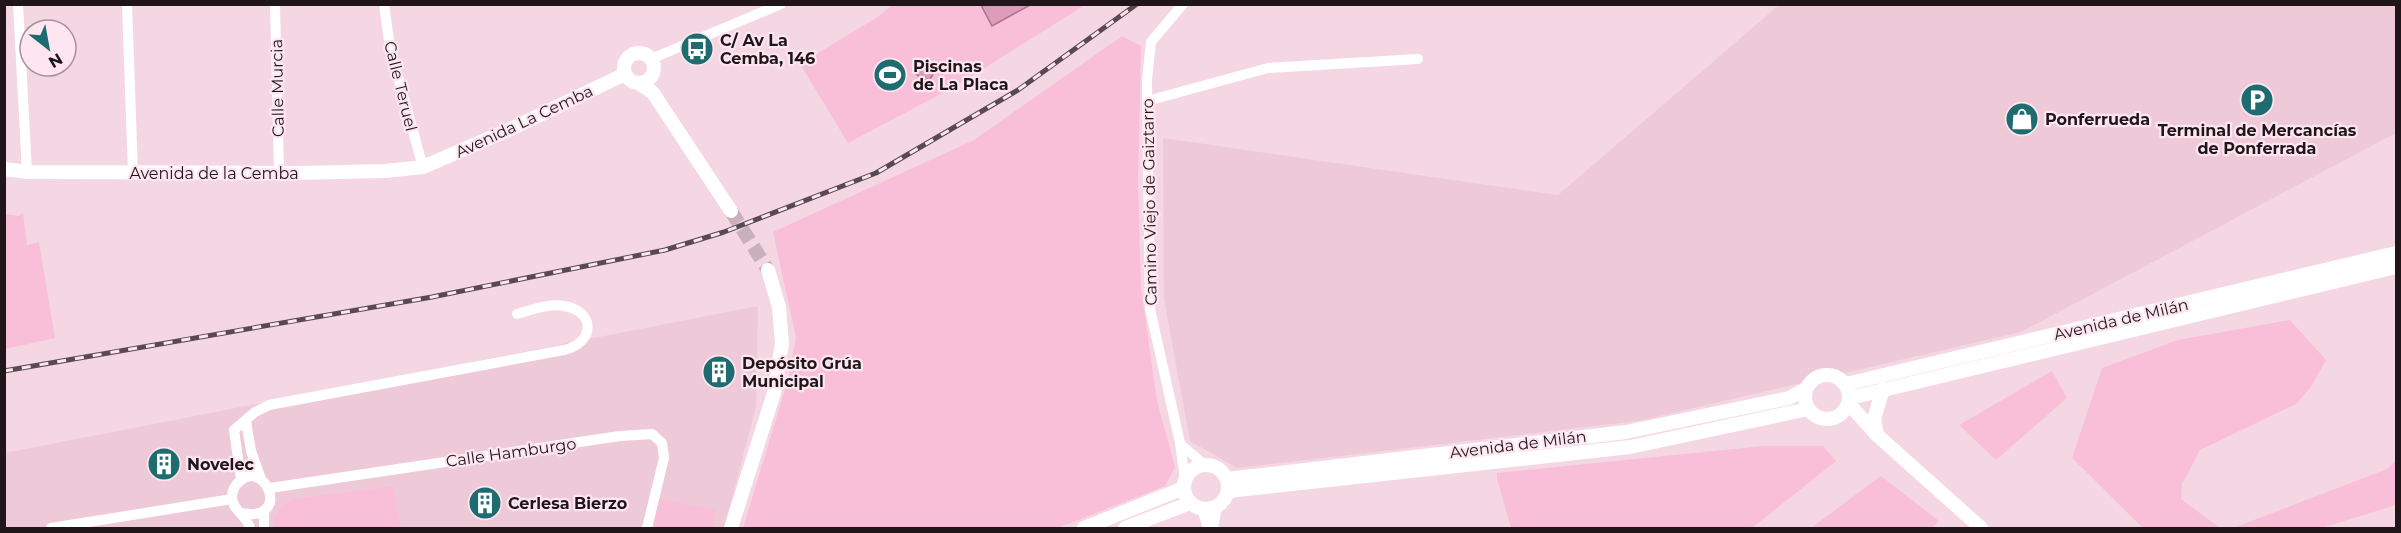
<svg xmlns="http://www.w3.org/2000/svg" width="2401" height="533" viewBox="0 0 2401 533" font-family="Montserrat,sans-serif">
  <rect width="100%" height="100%" fill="#f4d7e3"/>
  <!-- built -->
  <g fill="#eecad9">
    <path d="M1779,5h617v128l-375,199 -383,89 -401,47 -47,-27 -26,-142 -1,-161 395,57z"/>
    <path d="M758,306l-2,101 -32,121h-719v-75z"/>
  </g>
  <!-- green -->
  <g fill="#fabfd8">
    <path d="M892,5h193l-129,81 -108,57 -48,-79 79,-48z"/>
    <path d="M1122,36l19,10 -3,139 3,103 16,113 18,66 -10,19 -107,42h-315l46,-152 7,-38 -23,-106 201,-92z"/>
    <path d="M23,212l4,33 12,-3 16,96 -50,11v-135l14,2z"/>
    <path d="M2290,320l36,40 -15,27 -15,17 -96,46 -18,34 -1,15 39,29h-77l-71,-70 30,-90 76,-28z"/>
    <path d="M2052,371l15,27 -71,62 -37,-35z"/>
    <path d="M1763,446h60l13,15 -84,67h-241l-14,-49v-6z"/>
    <path d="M2396,461v44l-74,23h-89l154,-59z"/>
    <path d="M1881,476l58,45 -7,7h-121z"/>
    <path d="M394,486l7,42h-127l-1,-8 8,-13 11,-8z"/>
    <path d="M659,498l56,12 -1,18h-61z"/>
  </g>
  <!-- water -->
  <g fill="#df9cba" stroke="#a6748a" stroke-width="1.5">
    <path d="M981,5h49l-38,21z"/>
    <path d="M938,62l2,2 -10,15 -7,1 -8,-7v-4c8,-8 16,-2 23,-7z"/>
  </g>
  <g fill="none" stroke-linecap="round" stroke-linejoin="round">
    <!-- tertiary-tunnel -->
    <path stroke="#cab0bb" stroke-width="14" stroke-dasharray="14 7" stroke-linecap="butt" d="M731,211l37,59"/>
    <!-- minor -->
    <g stroke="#fff" stroke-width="10">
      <path d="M18,4l9,168"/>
      <path d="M127,4l6,169"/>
      <path d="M275,4l4,168"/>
      <path d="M384,4l6,44 33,119"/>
      <path d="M1183,4l-32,38 -4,38 3,229 30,134 5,36"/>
      <path d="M651,59l130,-55"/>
      <path d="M1147,101l121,-33 150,-9"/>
      <path d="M246,421l5,30 10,28"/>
      <path d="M1180,444l25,21"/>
      <path d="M241,479l-7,-49 21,-18 14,-7 295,-55c31,-7 32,-39 0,-44 -15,-3 -32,4 -47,8"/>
      <path d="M270,488l350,-52 32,-2 10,9 2,15 -17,70"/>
      <path d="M1202,509l6,19"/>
      <path d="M264,511v17"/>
      <path d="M241,513c51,10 25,-54 -1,-32 -5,4 -8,9 -8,16 0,13 15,19 18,31"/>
      <path d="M51,528l181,-29"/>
      <path d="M1213,528l4,-22"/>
    </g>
    <!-- tertiary -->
    <g stroke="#fff" stroke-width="14">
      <circle cx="639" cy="68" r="15"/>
      <path d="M639,83l14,10 78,118"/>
      <path d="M4,169l23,3 269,1 89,-2 38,-4 90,-39 112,-54"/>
      <circle cx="1827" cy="397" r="22"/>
      <path d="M1846,384l550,-131"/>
      <path d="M1850,398l546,-131"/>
      <path d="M1849,404l28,31 104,93"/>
      <path d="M1877,435l-3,-16 9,-30"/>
      <circle cx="1206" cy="487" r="22"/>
      <path d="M1227,479l399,-47 163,-34 17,-9"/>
      <path d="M1228,491l402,-44 178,-38"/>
      <path d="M731,528l43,-135 8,-49 -3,-37 -11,-37"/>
      <path d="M1084,528l100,-40"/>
      <path d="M1125,528l65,-25"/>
    </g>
    <defs>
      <path id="rail" d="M4,371l428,-74 233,-47 59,-18 152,-59 142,-83 119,-86"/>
    </defs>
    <!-- rail casing -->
    <use href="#rail" stroke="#594a50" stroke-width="5"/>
    <!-- rail -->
    <use href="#rail" stroke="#fde6ef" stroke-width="3" stroke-dasharray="9" stroke-linecap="butt"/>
  </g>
  <!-- icons -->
  <defs>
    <symbol id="bus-disc" viewBox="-11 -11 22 22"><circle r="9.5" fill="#1e6b70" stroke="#fde6ef"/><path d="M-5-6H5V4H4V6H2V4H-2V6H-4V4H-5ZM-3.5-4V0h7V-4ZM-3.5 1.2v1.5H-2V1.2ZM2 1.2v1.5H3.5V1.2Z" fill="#fff"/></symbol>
    <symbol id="stadium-disc" viewBox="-11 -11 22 22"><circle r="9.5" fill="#1e6b70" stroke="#fde6ef"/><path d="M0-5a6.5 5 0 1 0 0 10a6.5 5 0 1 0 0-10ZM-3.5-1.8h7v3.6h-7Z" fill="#fff"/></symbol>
    <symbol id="parking-disc" viewBox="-11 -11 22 22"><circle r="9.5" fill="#1e6b70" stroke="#fde6ef"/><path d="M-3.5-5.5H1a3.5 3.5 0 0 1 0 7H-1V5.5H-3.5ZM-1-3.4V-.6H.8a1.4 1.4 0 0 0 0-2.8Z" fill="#fff"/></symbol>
    <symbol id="shop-disc" viewBox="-11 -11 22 22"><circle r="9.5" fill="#1e6b70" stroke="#fde6ef"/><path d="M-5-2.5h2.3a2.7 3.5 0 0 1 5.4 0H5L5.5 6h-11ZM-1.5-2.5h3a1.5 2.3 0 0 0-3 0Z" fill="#fff"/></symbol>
    <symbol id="building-disc" viewBox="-11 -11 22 22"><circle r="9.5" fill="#1e6b70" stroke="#fde6ef"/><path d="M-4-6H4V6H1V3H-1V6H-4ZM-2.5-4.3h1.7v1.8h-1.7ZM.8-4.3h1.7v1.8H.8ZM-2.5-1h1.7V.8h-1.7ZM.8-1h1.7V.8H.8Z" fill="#fff"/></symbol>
  </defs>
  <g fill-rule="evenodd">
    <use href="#bus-disc" x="678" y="30" width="38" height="38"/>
    <use href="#stadium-disc" x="871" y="56" width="38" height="38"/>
    <use href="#parking-disc" x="2238" y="81" width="38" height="38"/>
    <use href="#shop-disc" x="2003" y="100" width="38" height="38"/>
    <use href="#building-disc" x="700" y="353" width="38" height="38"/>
    <use href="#building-disc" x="145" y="445" width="38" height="38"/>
    <use href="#building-disc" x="466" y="484" width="38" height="38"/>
  </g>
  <g text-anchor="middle" stroke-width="4.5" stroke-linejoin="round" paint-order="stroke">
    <!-- poi labels -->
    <g font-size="16" font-weight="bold" fill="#20161a" stroke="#fde6ef" text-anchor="start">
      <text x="720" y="46">C/ Av La<tspan x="720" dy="18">Cemba, 146</tspan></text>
      <text x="913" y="72">Piscinas<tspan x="913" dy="18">de La Placa</tspan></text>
      <text x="2045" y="125">Ponferrueda</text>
      <text x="2257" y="136" text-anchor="middle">Terminal de Mercancías<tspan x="2257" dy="18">de Ponferrada</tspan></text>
      <text x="742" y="369">Depósito Grúa<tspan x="742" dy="18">Municipal</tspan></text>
      <text x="187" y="470">Novelec</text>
      <text x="508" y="509">Cerlesa Bierzo</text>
    </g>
    <!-- street labels -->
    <g font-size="16" fill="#20161a" stroke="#fde6ef">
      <text transform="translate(401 86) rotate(76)" y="6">Calle Teruel</text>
      <text transform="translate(277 88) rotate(-91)" y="6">Calle Murcia</text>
      <text transform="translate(524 121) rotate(-25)" y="6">Avenida La Cemba</text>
      <text x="214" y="179">Avenida de la Cemba</text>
      <text transform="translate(1149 202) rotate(-91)" y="6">Camino Viejo de Gaiztarro</text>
      <text transform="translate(2121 319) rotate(-13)" y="6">Avenida de Milán</text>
      <text transform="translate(1518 444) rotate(-7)" y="6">Avenida de Milán</text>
      <text transform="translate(511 452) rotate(-8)" y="6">Calle Hamburgo</text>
    </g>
  </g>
  <!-- border -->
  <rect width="2401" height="533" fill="none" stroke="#20161a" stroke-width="12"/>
  <!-- north arrow -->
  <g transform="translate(48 48) rotate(149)"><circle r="28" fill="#fde6ef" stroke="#a5939a" stroke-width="1.5"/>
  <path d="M0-4.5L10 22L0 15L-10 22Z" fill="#1e6b70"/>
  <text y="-9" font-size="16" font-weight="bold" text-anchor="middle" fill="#20161a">N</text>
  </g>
</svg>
